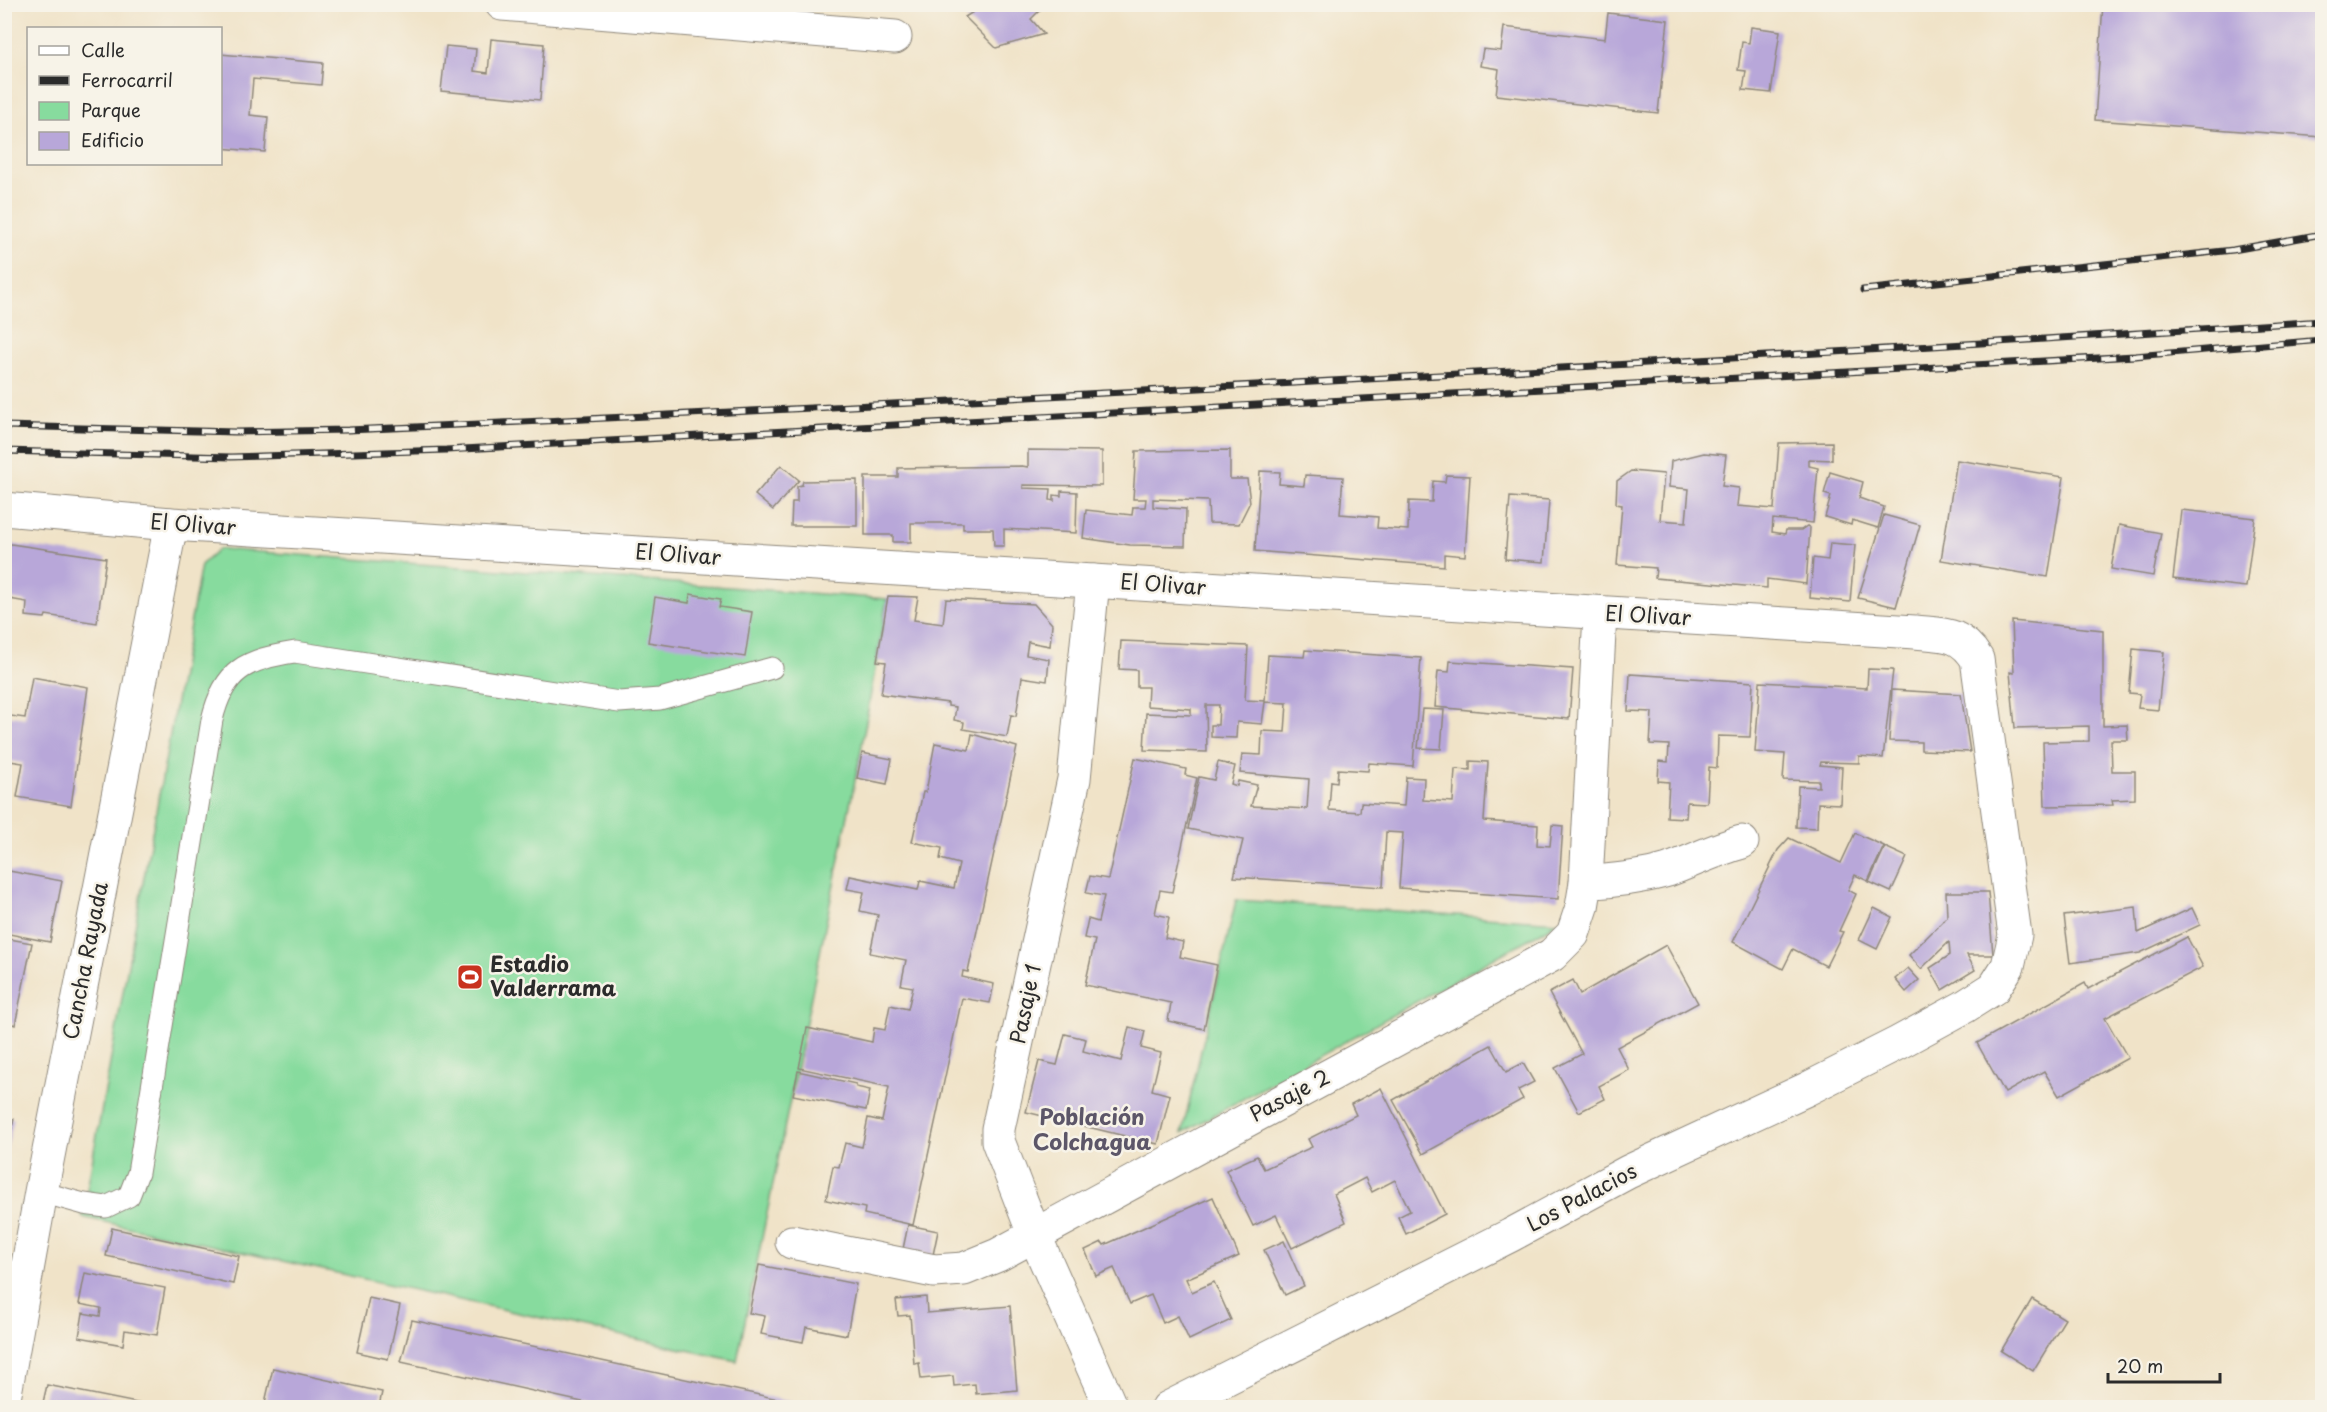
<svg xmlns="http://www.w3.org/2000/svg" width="2327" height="1412" viewBox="0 0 2327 1412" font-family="'Playpen Sans',sans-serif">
  <rect width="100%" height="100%" fill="#f7f3e8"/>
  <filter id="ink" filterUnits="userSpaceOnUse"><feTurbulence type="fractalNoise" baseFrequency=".0167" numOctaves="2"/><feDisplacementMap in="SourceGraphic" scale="12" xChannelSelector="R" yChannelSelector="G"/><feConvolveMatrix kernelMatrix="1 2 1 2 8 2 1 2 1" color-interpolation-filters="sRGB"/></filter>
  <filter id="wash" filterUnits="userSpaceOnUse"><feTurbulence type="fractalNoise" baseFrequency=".008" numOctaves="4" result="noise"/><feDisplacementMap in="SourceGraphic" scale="24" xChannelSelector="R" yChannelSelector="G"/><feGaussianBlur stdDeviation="1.35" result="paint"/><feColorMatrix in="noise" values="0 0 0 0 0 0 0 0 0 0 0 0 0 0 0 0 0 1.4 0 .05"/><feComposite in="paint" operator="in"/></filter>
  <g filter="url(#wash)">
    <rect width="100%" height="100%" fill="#f0e3c8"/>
    <!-- green -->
    <g fill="#87db9e" stroke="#598364" stroke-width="1.5">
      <path d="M219,549l668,50 -26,152 -124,610 -655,-144 119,-652z"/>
      <path d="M1236,900l323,22 -377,211z"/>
    </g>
    <g id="blocks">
      <!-- building -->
      <g fill="#b8a7d9">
        <path d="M986,4h60l-15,15 13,15 -48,14 -31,-31z"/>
        <path d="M2103,4h219v133l-227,-17z"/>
        <path d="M1608,13l60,7 -10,93 -162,-18 3,-26 -19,-3 3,-17 18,2 3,-24 101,12z"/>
        <path d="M1751,27l29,4 -9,62 -28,-3 3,-19 -8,-1 4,-28 7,1z"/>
        <path d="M491,39l53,5 -4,56 -99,-9 5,-45 30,3 -2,22 14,2z"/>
        <path d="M220,54l103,9 -2,22 -68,-6 -3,36 18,2 -3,35 -45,-4z"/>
        <path d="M1832,442v18l-23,-1v7l9,2 -5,55 -40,-4 -1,13 13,2 1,-4h15l6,-4 3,2 -4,56 -39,-5v9l-112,-10 1,-10 -39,-3 5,-60 -6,-1 1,-23 14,-10 33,3 -4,46 26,2 3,-33 -20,-2 2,-26 33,-8 22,2 -4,31 17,2 -2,18 37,3 5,-66z"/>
        <path d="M1028,450l74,1v35l-79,-1v3l28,1 -1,11 4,1v-6l7,1v-5l16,1 -1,41 -72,-4v17h-10l-1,-17h-30v-6h-52v19h-18v-7h-28v-58h33v-9l124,-2 6,1z"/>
        <path d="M1230,450v29h17l3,23 -11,22 -30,-1 -1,-22 -55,-2v8l33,2 -1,37 -55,-1 -47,-7 3,-28 46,5 1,-8h12l1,-8h-13l3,-48z"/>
        <path d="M1957,460l107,17 -16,100 -107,-17z"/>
        <path d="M781,465l18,15 -26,30 -18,-15z"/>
        <path d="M1260,471l20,1 -1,12 25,2 1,-11 38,2 -3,37 38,3 -1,11 31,2 1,-29 23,1 1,-21 12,1 1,-7 24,1 -5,80 -21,-2v12l-189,-15z"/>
        <path d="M1830,472l33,10 -4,16 25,9 -6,21 -26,-8 -1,5 -26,-8 6,-21 -7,-2z"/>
        <path d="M857,480v46h-66l1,-24h5v-16l5,-1 1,-4z"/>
        <path d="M1510,497l39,3 -5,62 -39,-3z"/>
        <path d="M2181,510l74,8 -9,69 -73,-8z"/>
        <path d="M1884,515l36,10 -24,82 -38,-9z"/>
        <path d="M2119,525l42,8 -8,43 -42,-7z"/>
        <path d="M4,543l102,15 -9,65 -51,-8 -1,3 -19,-2 1,-14 -23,-4z"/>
        <path d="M1830,543l25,2 -5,57 -40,-4 3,-40 15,2z"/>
        <path d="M690,594l31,5 -2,8 33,5 -7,45 -97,-15 7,-45 34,6z"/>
        <path d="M888,596l30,1 -4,23 29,4 3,-25 88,5 18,20 -2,22 -22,-4 -2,13 23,4 -2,22 -25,-4 -6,39 -5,-1 -4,22 -44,-8 1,-7 -10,-2 2,-13 -8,-1v-3l-67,-9 5,-32 -9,-1z"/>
        <path d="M2012,621l91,9v96l24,-1 1,15h-17l1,31h23v28l-23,1 1,5 -68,1 -2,-64 46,-1v-15l-74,2 -5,-56 4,1z"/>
        <path d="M1121,641l127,5 -3,54 20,1 3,-46 36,2 1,-7 116,8 -8,108 -44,-3 -1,8 -30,-2 -1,13 -6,-1 -2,29 31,2 1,-9 43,3 2,-29 18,1 -1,22 30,2 2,-33 15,1v-9l18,1 -4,59 54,4 -1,20 13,1 2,-21 11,1 -5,73 -159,-11 4,-55 -17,-1 -3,55 -149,-10 9,-37 -55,-11 11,-52 15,3 4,-18 17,4 -4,18 6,2 1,-5 19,4 -6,21 56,3 2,-30 -69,-6 2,-19 19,1 1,-24 23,1 2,-29 -22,-1 -3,22 -25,-2 -1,16 -25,-1v-12h7l1,-20h-13l1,47 -63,-2 2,-37 45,2v-6l-44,-3 1,-19h-11v-17l-18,-1z"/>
        <path d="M2133,649l31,3 -6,58 -20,-2 2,-14 -11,-1z"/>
        <path d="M1450,661l123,8 -4,50 -134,-12 3,-36 11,1z"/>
        <path d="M1868,669l25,1 -10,88 -24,-2v7l-38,-1 -1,3 22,2 -2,37 -22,-1 -1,25 -21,-1 2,-41 21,1v-6l-36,-1 2,-26 -30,-2 5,-70 107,6z"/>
        <path d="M1630,674l123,8 -3,55 -32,-1 -1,32 -8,-1 -2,36 -20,-1 -1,16 -19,-1 2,-35 -11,-1 1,-20 9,1 1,-17 -19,-1 2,-32 -24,-1z"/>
        <path d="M32,677l56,10 -17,119 -54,-9 6,-34 -19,-3v-45l21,3z"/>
        <path d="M1892,690l69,4 9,58 -49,-2v-8l-32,-1z"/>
        <path d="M1422,709l22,1 -3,39 -23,-1z"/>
        <path d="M972,734l45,13 -49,225 -5,-1 -1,6 32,7 -4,19 -28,-5 -49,227 -49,-11 1,-6 -39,-8 7,-34 6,1 6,-24 17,4 6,-29 14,3 7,-34 -90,-19 8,-40 65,14 2,-14 11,2 5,-25 18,4 5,-22 -12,-2 5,-25 -36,-7 8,-38 -18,-4 4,-19 -17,-3 3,-13 68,14 2,-9 34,7 5,-24 -19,-5 2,-11 -30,-6 11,-50h3l9,-49 34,7z"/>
        <path d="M862,753l30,6 -5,25 -30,-6z"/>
        <path d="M1135,758l51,11 -1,6 12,3 -25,114 -12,-2 -5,24 14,3 -4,21 18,4 -3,15 37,8 -13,64 -36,-8 3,-18 -86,-18 10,-45 -11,-2 4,-19 10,3 6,-26 -18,-3 4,-17 18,3z"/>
        <path d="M1855,833l29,13 -16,35 -13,-6 -7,15 8,4 -17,37 4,1 -17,34 -33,-17 -10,20 -50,-27 45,-92 11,-12 52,25z"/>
        <path d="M1885,847l22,10 -16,35 -22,-10z"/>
        <path d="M4,870l58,11 -12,61 -46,-9z"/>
        <path d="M1946,892h42l5,63h-26l8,15 -33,20 -12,-22 20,-13 -1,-13 -28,27 -12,-14 38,-38z"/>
        <path d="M2136,907l2,26 54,-25 8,17 -60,28 -70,10 -6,-47z"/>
        <path d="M1874,908l18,9 -15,32 -18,-9z"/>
        <path d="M2187,937l16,30 -98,51 23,40 -69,38 -15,-25 -39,22 -28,-50 108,-60 3,6z"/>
        <path d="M4,938l28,5 -17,82 -5,-2 -3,13h-3z"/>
        <path d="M1666,945l32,58 -81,44 12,23 -30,16 6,13 -26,13 -24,-44 27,-14 -33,-61 24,-13 7,14z"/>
        <path d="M1908,968l11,12 -13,12 -11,-13z"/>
        <path d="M1129,1027l16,4 -4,17 20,5 -9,37 18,5 -12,49 -132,-32 13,-51 18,4 8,-31 21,5 -3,12 38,10z"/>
        <path d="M1491,1045l15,27 17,-9 11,19 -16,8 5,9 -100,55 -30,-54z"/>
        <path d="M798,1071l58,13v3l14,3 -4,20 -73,-15z"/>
        <path d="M1381,1088l64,126 -39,20 -8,-17 12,-6 -15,-31 -23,12 -7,-14 -31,16 12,28 -54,26 -16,-33 -23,11 -27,-56 31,-14 7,13 48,-22 -4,-8 48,-24 -5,-11z"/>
        <path d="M4,1117l10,2 -9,37h-1z"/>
        <path d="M1213,1197l26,59 -53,23 6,13 22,-10 17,38 -42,20 -11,-24 -15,7 -12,-28 -21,9 -16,-36 -18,8 -11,-26 17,-8 2,3z"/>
        <path d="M908,1225l30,6 -5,24 -30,-6z"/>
        <path d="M112,1228l127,28 -6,28 -127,-28z"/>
        <path d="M1284,1241l20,45 -19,9 -21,-45z"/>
        <path d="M759,1265l97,19 -9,51 -41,-8 -3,15 -42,-8 4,-18 -16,-3z"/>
        <path d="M85,1273l80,15 -8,47 -32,-5 -2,15 -44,-8 4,-24 17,3 1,-8 -22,-4z"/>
        <path d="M926,1297l1,16 83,-7 7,84 -41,4 -1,-10 -21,2 -1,-10 -32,3 -2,-16 -5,1 -4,-49 -12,1 -2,-16z"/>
        <path d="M369,1298l31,7 -12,54 -31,-7z"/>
        <path d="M2032,1299l33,20 -32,52 -32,-20z"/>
        <path d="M412,1320l403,87h-210l-204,-45z"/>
        <path d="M273,1368l109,24 -3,15h-115z"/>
        <path d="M47,1385l105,21v1h-110z"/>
      </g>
    </g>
  </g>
  <g filter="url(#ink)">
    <use href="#blocks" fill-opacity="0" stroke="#8e877a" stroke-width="1.5"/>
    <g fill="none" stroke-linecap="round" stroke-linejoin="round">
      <defs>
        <path id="lane" d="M41,1192l43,12 22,3 23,-11 9,-23 74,-453c12,-51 34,-60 83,-68l324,50 41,-3 112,-31"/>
        <g id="street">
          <path d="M502,4l393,33"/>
          <path d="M4,509l167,15 1744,108c29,3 45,0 62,27l38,276 -7,31 -14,22 -30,19 -66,36 -91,46 -179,83 -117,63 -343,173"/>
          <path d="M1093,581l-19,198 -76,350v12l36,93 77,174"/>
          <path d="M1586,883l14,-269"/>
          <path d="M792,1242l142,29 30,-2 34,-14 554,-300 21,-21 9,-27 4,-24c28,-3 55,-5 82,-13 25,-9 48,-21 74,-28"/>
          <path d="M4,1399l37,-207 130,-668"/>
        </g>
      </defs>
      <!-- lane casing -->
      <use href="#lane" stroke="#8e877a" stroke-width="23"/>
      <!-- street casing -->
      <use href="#street" stroke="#8e877a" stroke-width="35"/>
      <!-- lane -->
      <use href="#lane" stroke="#fff" stroke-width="21"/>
      <!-- street -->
      <use href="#street" stroke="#fff" stroke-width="33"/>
      <defs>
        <g id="rail">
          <path d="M1863,290l370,-40 89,-16"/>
          <path d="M4,426l232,6 112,-2c658,-30 1317,-65 1974,-109"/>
          <path d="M4,451l227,6 215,-7 1689,-94 187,-16"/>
        </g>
      </defs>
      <!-- rail casing -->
      <use href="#rail" stroke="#2b2b2b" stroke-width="7"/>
      <!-- rail -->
      <use href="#rail" stroke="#f7f3e8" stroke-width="4.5" stroke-dasharray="14" stroke-linecap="butt"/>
    </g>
  </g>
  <!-- icons -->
  <defs>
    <symbol id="stadium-square" viewBox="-11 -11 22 22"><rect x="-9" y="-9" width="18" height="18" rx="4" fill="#c8321e" stroke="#f7f3e8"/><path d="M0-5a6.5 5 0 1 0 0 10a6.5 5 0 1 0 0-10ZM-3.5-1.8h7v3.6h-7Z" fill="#fff"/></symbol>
  </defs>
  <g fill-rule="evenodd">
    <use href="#stadium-square" x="455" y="962" width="30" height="30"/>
  </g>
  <g text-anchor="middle" stroke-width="5" stroke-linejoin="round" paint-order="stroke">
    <!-- street labels -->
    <g font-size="21" fill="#2b2b2b" stroke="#f7f3e8">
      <text transform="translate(193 525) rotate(4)" y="7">El Olivar</text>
      <text transform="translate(678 555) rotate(4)" y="7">El Olivar</text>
      <text transform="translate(1163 585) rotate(4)" y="7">El Olivar</text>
      <text transform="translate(1648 616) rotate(3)" y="7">El Olivar</text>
      <text transform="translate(86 961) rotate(-79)" y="7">Cancha Rayada</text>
      <text transform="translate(1026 1004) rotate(-78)" y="7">Pasaje 1</text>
      <text transform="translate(1290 1096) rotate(-28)" y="7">Pasaje 2</text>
      <text transform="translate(1582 1198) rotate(-28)" y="7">Los Palacios</text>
    </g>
    <!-- poi labels -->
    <g font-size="21" font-weight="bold" fill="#2b2b2b" stroke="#f7f3e8" text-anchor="start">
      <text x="490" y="972">Estadio<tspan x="490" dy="24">Valderrama</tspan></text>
    </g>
    <!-- neighbourhood labels -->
    <g font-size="22" font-weight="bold" fill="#5c5668" stroke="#f7f3e8">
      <text x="1092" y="1125">Población<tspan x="1092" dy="25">Colchagua</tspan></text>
    </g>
  </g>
  <!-- margin -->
  <rect width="2327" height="1412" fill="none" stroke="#f7f3e8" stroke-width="24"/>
  <!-- legend -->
  <rect x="27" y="27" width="195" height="138" fill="#f7f3e8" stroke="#a5a39c" stroke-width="1.5"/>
  <rect x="39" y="46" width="30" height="9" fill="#ffffff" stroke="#a5a39c" stroke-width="1.5"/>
  <text x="81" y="57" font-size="18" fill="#2b2b2b">Calle</text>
  <rect x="39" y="76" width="30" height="9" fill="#2b2b2b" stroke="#a5a39c" stroke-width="1.5"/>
  <text x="81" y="87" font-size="18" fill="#2b2b2b">Ferrocarril</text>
  <rect x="39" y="102" width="30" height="18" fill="#87db9e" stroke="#a5a39c" stroke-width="1.5"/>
  <text x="81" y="117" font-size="18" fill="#2b2b2b">Parque</text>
  <rect x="39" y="132" width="30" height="18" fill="#b8a7d9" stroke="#a5a39c" stroke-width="1.5"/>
  <text x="81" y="147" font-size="18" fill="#2b2b2b">Edificio</text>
  <!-- scale -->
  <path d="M2108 1373v9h112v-9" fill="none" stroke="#2b2b2b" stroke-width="3"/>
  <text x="2117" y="1373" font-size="18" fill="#2b2b2b" stroke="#f7f3e8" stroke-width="4.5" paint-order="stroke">20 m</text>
</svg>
